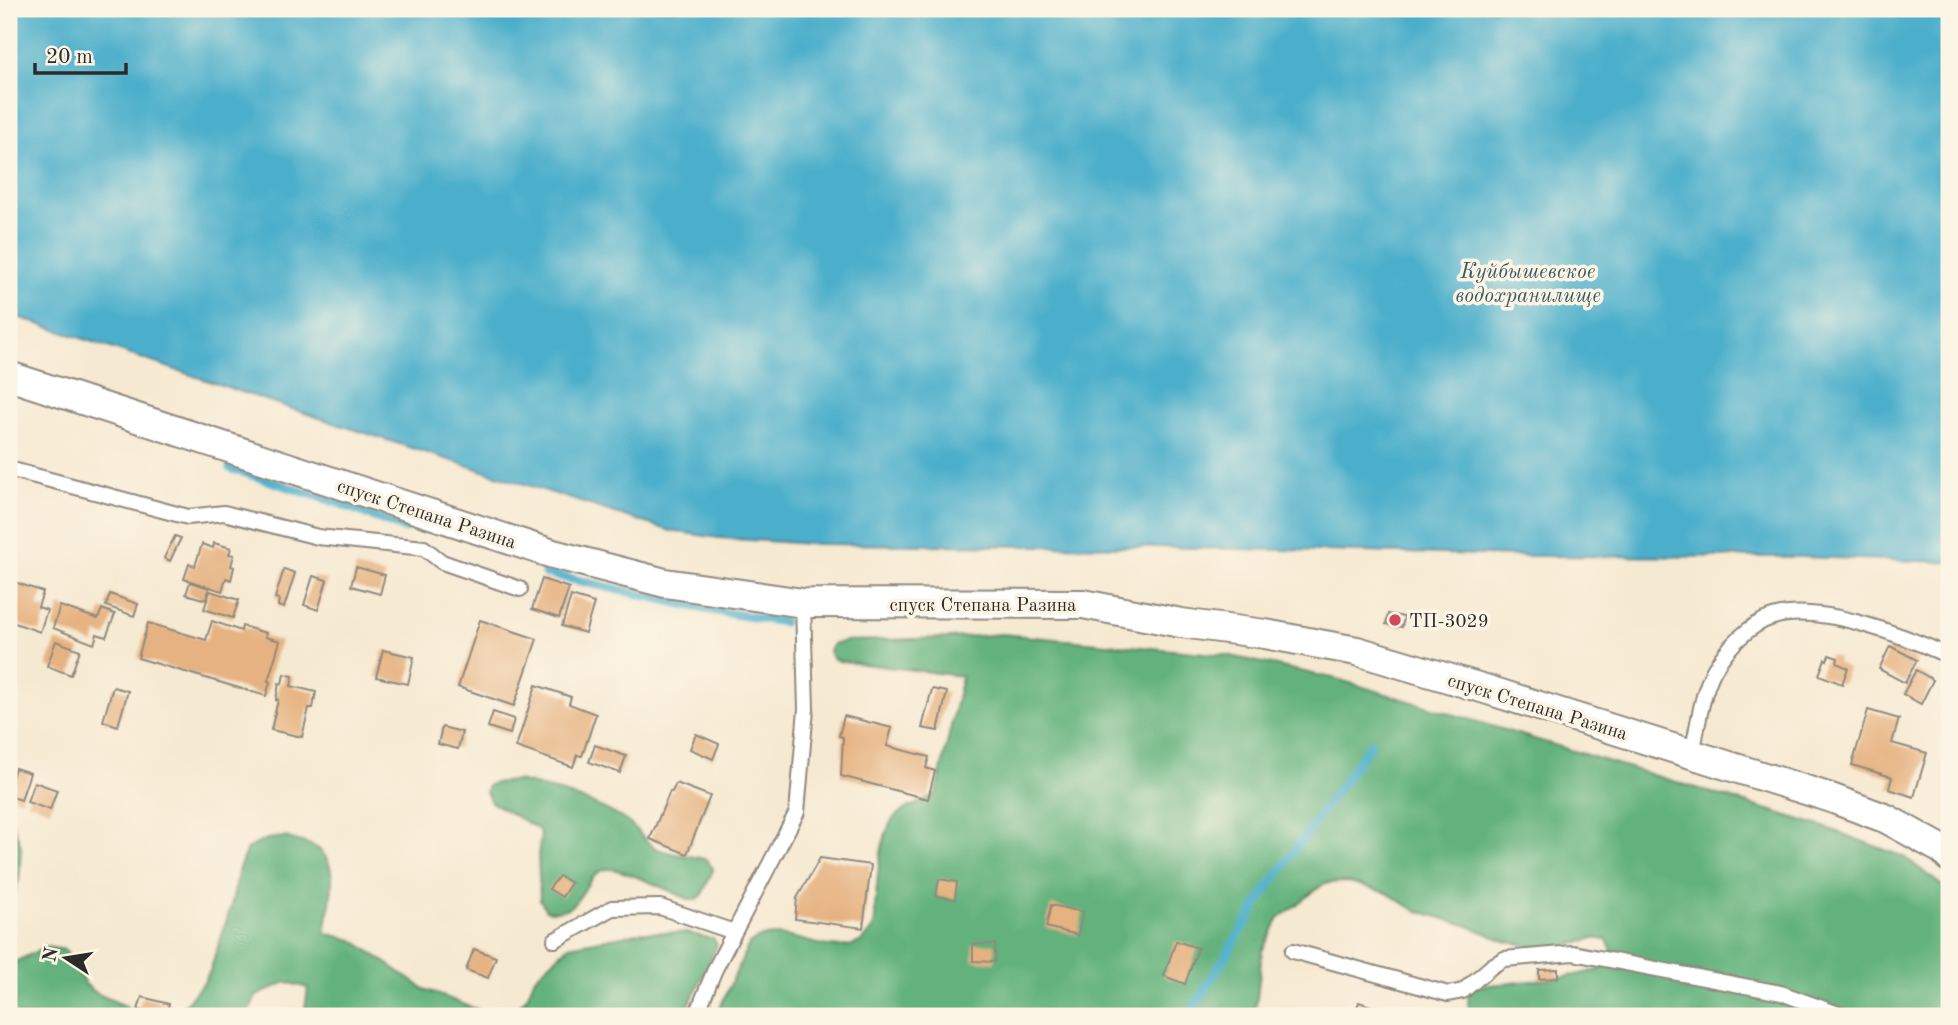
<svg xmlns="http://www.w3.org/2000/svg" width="1958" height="1025" viewBox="0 0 1958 1025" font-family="'Old Standard TT',serif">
  <rect width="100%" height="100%" fill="#fcf5e5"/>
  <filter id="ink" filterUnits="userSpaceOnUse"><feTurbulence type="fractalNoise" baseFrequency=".0143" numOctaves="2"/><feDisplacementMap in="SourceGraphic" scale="14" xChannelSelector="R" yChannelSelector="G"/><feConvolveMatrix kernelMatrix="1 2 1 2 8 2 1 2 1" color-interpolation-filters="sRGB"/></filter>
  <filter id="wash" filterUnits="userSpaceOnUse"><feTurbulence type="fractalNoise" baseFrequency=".00686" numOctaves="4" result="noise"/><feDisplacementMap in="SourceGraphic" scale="28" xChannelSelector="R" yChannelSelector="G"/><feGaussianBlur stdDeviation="1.57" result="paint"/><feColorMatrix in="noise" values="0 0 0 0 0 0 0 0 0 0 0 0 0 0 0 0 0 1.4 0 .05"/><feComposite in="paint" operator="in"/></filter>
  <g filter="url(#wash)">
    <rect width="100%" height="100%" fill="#f6e9d1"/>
    <!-- forest -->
    <g fill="#64b27d" stroke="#486e54" stroke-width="2">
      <path d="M1002,634l224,21 111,24 487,148 80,30 45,34v125h-480l-1,-21 9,-9c42,-4 87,-6 128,-18l7,-17 -5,-11 -14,-2 -14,5 -37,4 -35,-5 -38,-16 -54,-16 -28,-17 -38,-11 -24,1 -46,35 -17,33 -5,48 -4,17h-537l33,-72c32,-27 78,19 114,-4 2,-2 9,-9 10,-12 3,-6 2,-15 2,-22 3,-27 3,-59 16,-84 8,-15 32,-18 45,-28l26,-118 -123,-15 -7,-3 -3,-7 4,-7 13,-3 104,-3z"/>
      <path d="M518,781c36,9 77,19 108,40 11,7 18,20 28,26 16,9 36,7 53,13l6,10 -11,25 -5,5 -8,-1c-16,-6 -66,-31 -81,-30 -28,3 -21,49 -62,41l-6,-10 -2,-46 3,-17 -3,-8 -47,-27 -5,-10 2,-7 12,-3z"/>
      <path d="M9,814l12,32 -2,34 -9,22z"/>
      <path d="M285,837c10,3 24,6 32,11 26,19 11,59 8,85l28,7 71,49 65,25 23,-1 15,-16 8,-20 34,-31 74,-14 44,1 27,6 3,6 -33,71h-380l4,-28 -22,-6 -30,14 -9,20h-72l29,-34 6,-11 21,-65 8,-38 8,-19 20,-10z"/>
      <path d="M46,947l20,3c19,39 20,40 60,56l3,10h-120v-54h6z"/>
    </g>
    <!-- water -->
    <path fill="#4cafcb" stroke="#3c6d7b" stroke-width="2" d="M9,9h1940v553l-148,-5 -276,-1 -370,-9 -345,-3 -91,-6 -48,-7 -334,-107 -328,-110z"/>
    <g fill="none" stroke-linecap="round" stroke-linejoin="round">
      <!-- stream -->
      <g stroke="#4cafcb" stroke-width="9">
        <path d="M230,468l111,36 64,25"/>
        <path d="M545,573l164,37 74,12"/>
        <path d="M1189,1016l74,-121 108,-152"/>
      </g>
    </g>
    <g id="blocks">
      <!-- building -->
      <g fill="#e6b281">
        <path d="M175,536l6,2 -11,23 -6,-3z"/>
        <path d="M214,543l17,5 -2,6 5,1 -3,11 3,1 -3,13 -5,-2 -4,13 -38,-12 5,-15 6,2 7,-22 11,4z"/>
        <path d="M356,567l29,8 -5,19 -29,-8z"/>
        <path d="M284,569l11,4 -11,35 -6,-2 1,-7 -4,-1z"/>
        <path d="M313,576l14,4 -9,30 -14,-5z"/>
        <path d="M542,579l27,9 -10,30 -27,-9z"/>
        <path d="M9,580l34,12 -5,15 9,3 -7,22 -31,-11z"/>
        <path d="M190,582l19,6 -3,12 -20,-6z"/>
        <path d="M210,591l29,9 -6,18 -29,-9z"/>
        <path d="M110,594l28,10 -4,12 -28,-10z"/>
        <path d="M571,596l23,7 -9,30 -23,-7z"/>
        <path d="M60,606l38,13 4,-10 13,5 -9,23 -9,-3 -3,10 -41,-16z"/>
        <path d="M1388,614l16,3 -2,10 -16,-3z"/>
        <path d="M480,620l57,19 -23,67 -56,-19z"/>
        <path d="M212,621l29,10 1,-5 24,7 -1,4 15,4 -12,40 2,1 -4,14 -128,-38 10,-35 58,17z"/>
        <path d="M56,641l24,9 -9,25 -24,-9z"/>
        <path d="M1890,646l27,14 -12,23 -26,-14z"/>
        <path d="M383,650l31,7 -6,27 -32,-7z"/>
        <path d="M1829,655l9,3 -1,5 11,5 -6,16 -23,-9 6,-16 2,1z"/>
        <path d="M1916,670l17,10 -12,24 -18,-10z"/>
        <path d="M284,674l9,2 -2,10 25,6 -3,16h-4l-7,29 -31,-7 7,-30h-2l3,-17 3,1z"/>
        <path d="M536,685l35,12 -2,7 27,10 -14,42 -5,-1 -4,12 -57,-20z"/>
        <path d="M113,687l15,4 -10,35 -15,-5z"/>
        <path d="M932,689l15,3 -9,39 -16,-3z"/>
        <path d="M1868,710l31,9 -7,24 35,10 -13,44 -25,-8 3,-12 -40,-12z"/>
        <path d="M493,712l21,7 -4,15 -22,-7z"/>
        <path d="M844,716l48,12 -5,18 42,11 -3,11 9,3 -7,28 -87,-23 2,-39 -4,-1z"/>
        <path d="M442,727l20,5 -4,17 -20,-5z"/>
        <path d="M696,734l23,10 -6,15 -23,-10z"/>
        <path d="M595,745l31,11 -6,17 -31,-11z"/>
        <path d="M15,768l15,5 -9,27 -12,-4v-10z"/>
        <path d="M34,782l23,8 -7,20 -23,-8z"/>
        <path d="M676,783l34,13 -23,58 -37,-15 20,-48 2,1z"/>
        <path d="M820,858l51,7 -8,63 -68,-9 2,-21z"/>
        <path d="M559,876l12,7 -9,14 -13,-8z"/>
        <path d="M939,879l18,3 -2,17 -19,-3z"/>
        <path d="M1051,905l32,7 -5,23 -32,-8z"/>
        <path d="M1176,941l22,7 -13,36 -21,-8z"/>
        <path d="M973,944h22v18l-22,-1z"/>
        <path d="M474,949l22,8 -8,21 -22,-8z"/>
        <path d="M1558,969v9l-19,1v-9z"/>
        <path d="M142,997l27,7 -3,12 -28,-6z"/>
        <path d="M1359,1002l39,14h-44z"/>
      </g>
    </g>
  </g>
  <g filter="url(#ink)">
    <use href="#blocks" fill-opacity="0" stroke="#908a7e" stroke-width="2"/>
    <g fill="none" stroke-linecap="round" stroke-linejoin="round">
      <defs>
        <g id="service">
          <path d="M9,469l179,48 36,-4 94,24 106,11 18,14 78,27"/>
          <path d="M1692,754c6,-28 9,-59 22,-84 12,-21 35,-46 59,-53 47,-14 132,19 176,39"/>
          <path d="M555,940l57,-32 48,-1 74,25"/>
          <path d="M1293,951l155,43 15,-3 29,-25 12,-7 69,-6 208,40 63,23"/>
          <path d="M696,1016l19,-47 82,-157 9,-103 -3,-106"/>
        </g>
        <path id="minor" d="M9,376l544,178 112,29 138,20 280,1 98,19 84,11 92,17 128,38 346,109 56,21 56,31 6,7"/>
      </defs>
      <!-- service casing -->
      <use href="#service" stroke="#908a7e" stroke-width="18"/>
      <!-- minor casing -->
      <use href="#minor" stroke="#908a7e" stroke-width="32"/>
      <!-- service -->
      <use href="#service" stroke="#fff" stroke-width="14"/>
      <!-- minor -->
      <use href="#minor" stroke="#fff" stroke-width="28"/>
    </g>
  </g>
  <!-- markers -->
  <circle fill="#d1495b" stroke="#fcf5e5" stroke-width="2.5" cx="1395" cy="620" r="7"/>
  <g text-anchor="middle" stroke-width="7" stroke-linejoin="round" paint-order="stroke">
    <!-- street labels -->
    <g font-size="19" fill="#2b2b2b" stroke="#fcf5e5">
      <text transform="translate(427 513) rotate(18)" y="7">спуск Степана Разина</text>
      <text x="983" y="611">спуск Степана Разина</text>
      <text transform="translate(1538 706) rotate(17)" y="7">спуск Степана Разина</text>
    </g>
    <!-- poi labels -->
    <g font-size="19" fill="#2b2b2b" stroke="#fcf5e5" text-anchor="start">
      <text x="1409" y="627">ТП-3029</text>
    </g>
    <!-- water labels -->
    <g font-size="21" font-style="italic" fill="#375963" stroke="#fcf5e5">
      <text x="1528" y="278">Куйбышевское<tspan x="1528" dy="24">водохранилище</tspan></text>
    </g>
  </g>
  <!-- margin -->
  <rect width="1958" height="1025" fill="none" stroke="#fcf5e5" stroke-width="35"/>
  <!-- north arrow -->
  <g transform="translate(66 958) rotate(282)" stroke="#fcf5e5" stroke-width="5" paint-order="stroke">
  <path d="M0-5L12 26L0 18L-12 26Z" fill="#2b2b2b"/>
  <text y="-10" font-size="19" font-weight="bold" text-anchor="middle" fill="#2b2b2b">N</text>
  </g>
  <!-- scale -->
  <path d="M35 63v10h91v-10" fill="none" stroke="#2b2b2b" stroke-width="3.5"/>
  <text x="46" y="63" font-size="21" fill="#2b2b2b" stroke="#fcf5e5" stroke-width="5" paint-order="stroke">20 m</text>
</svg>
